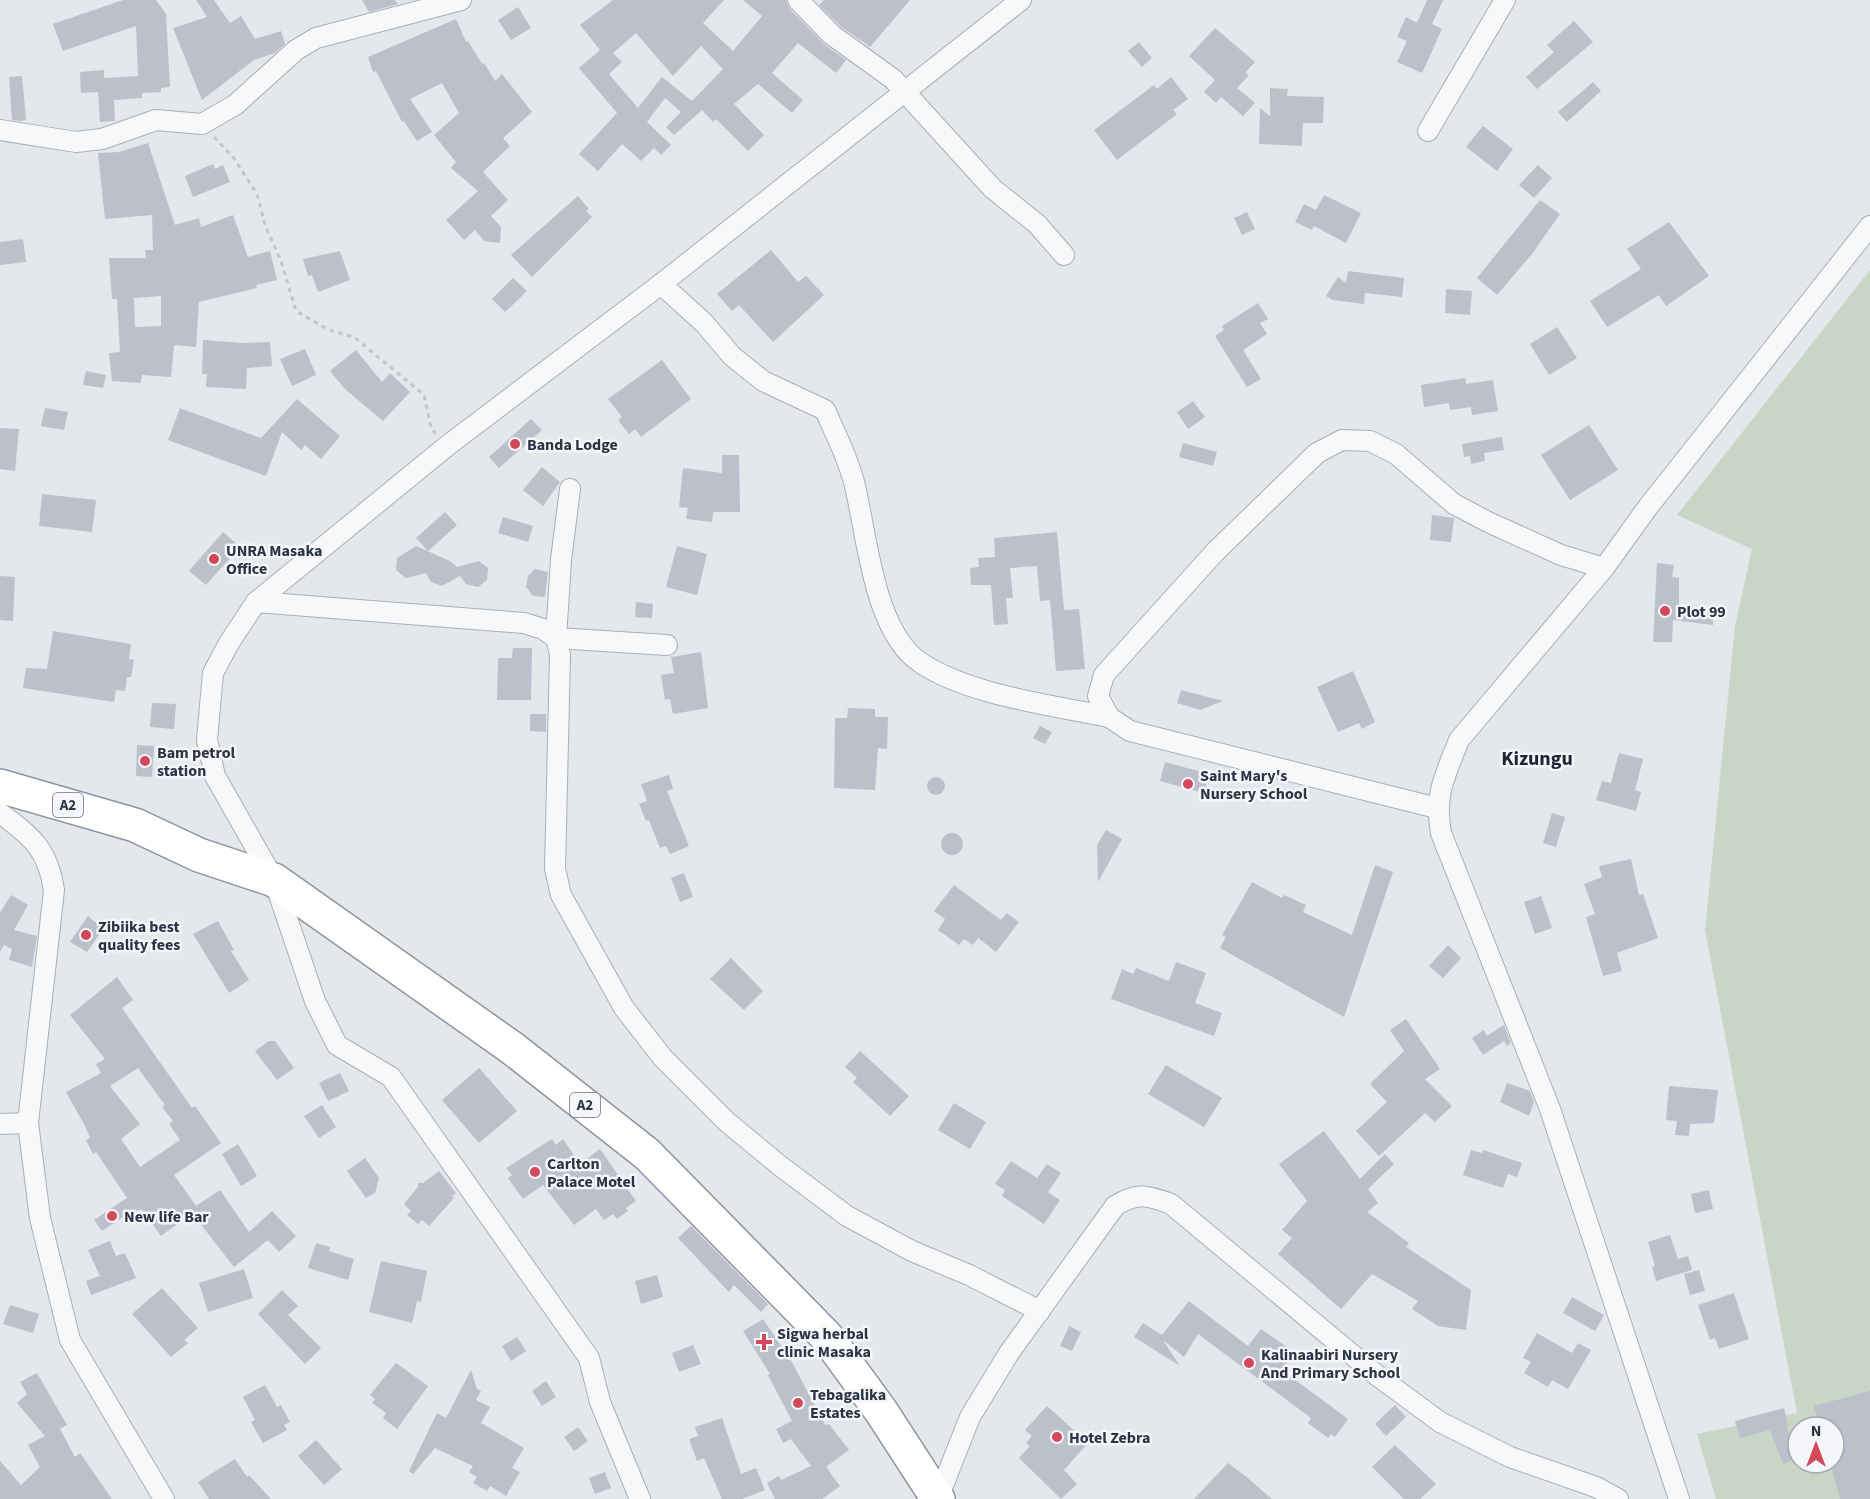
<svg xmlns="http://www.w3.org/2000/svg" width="1870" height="1499" viewBox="0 0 1870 1499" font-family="'Source Sans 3',sans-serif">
  <rect width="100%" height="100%" fill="#e4e7ec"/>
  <!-- green -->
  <path fill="#c9d6c5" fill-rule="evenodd" d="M1870,270v1229h-154l-19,-65 100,-21 -92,-483 30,-304 17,-77 -75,-34zM1798,1427h36v36h-36z"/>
  <!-- building -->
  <g fill="#bbc0ca" fill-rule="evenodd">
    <path d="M123,0h33l10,14 4,73 -9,1v4l-19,1v5l-28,2 1,21 -15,1 -2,-30 -17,1 -1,-21 24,-2v8l34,-2 -2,-50 -73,25 -10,-27z"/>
    <path d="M196,0h18l16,23 11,-7 14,23 26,-8 4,13 -10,9 -21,7 -52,40 -29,-72 34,-11z"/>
    <path d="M362,0h33l3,4 -29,8z"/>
    <path d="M613,0h111l-21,23 30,28 29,-35 -19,-16h43l3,8 35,36 22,16 -10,13 -38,-30 -26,30 31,27 -11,13 -34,-29 -24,20 30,31 -16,16 -32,-32 -3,3 -11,-12 -28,25 -8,-8 15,-15 -16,-14 -18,24 24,23 -10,10 -7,-7 -13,13 -19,-17 -24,27 -19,-17 38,-41 -38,-45 21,-18 -20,-25zM636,33l37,43 28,-30 22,23 -31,32 -30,-24 -24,31 -29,-34 13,-12 -9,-9z"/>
    <path d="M824,0h86l-40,47 -30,-21 -21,-21z"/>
    <path d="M1427,0h16l-11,24 10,5 -20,44 -25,-11 10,-21 -10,-4 9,-20 11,6z"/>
    <path d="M518,7l13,21 -20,12 -13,-20z"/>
    <path d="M456,19l10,23 2,-1 14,23 2,-1 11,18 7,-7 30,38 -29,26 7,8 -27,26 25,28 -17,16 10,11 -1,16 -16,-2 -9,-11 -11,10 -18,-20 32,-29 -27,-23 5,-6 -22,-27 25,-22 -17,-30 -32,16 22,33 -15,9 -13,-20 -2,1 -26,-51 -3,1 -5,-15z"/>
    <path d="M1574,21l19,21 -56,47 -11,-12 28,-25 -7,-7z"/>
    <path d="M1215,28l40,34 -10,11 4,2 -12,13 18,15 -12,13 -22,-19 -5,6 -12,-11 11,-12 -26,-24z"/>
    <path d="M1139,42l13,16 -10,9 -14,-16z"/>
    <path d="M22,76l4,44 -6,1 -8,-1 -3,-43z"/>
    <path d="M1171,77l17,22 -15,11 4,4 -60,46 -23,-30 60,-45 3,4z"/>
    <path d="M1593,82l8,9 -34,31 -9,-10z"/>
    <path d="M1270,88l18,1 -1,7 37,1 -1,26h-20l-1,23 -43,-2 1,-36 10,8z"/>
    <path d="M1483,126l30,23 -16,22 -31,-24z"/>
    <path d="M148,143l27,82 24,-7 2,9 32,-12 15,42 22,-6 7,29 -21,5 1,3 -58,14 -3,45 -22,-2 -3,32 -29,-2 -1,8 -29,-2 -3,-28 11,-1 -3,-53h-5l-3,-41h37l-1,-8h8l-1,-35 -47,4 -7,-66 21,-1zM161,296v30l-26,1 -1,-29z"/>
    <path d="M213,164l2,5 8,-4 7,17 -37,15 -8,-21z"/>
    <path d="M1538,165l14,13 -18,20 -15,-13z"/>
    <path d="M1324,195l37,18 -15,30 -32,-17 -2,4 -17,-8 9,-18 12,6z"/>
    <path d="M578,196l11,13 -3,2 6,6 -60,60 -21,-22z"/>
    <path d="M1540,200l20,14 -28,40 -35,41 -20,-17z"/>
    <path d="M1247,212l8,17 -13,6 -8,-17z"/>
    <path d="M1669,222l40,54 -43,30 -7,-11 -52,32 -17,-26 51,-32 -14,-20z"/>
    <path d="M23,239l3,23 -26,3v-23z"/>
    <path d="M771,250l27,32 8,-6 18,19 -51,47 -34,-37 -7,6 -15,-17z"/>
    <path d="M340,251l10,29 -32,12 -6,-17 -4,1 -5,-17z"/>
    <path d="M1348,271l56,7 -2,19 -37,-4 -1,11 -31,-4 -7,-4 12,-19 8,6z"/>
    <path d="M513,278l14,13 -22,21 -13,-13z"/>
    <path d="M1446,289l26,2 -2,24 -25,-2z"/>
    <path d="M1258,303l10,16 -8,4 7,11 -24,16 18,29 -14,8 -32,-51 9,-6 -2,-4z"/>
    <path d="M1557,327l20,31 -28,17 -19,-31z"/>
    <path d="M203,340l40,3 27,-1 2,24 -25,2 -1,21 -40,-2 1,-13h-5z"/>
    <path d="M305,349l11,26 -24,11 -12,-27z"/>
    <path d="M356,350l26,32 8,-9 20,19 -27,29 -38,-32 -15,-18z"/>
    <path d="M662,360l29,39 -50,38 -6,-8 -6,5 -11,-14 4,-3 -14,-18z"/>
    <path d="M86,371l20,4 -3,13 -20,-3z"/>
    <path d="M1465,378l1,6 27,-4 5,31 -26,4 -1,-8 -21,3 -1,-7 -25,4 -3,-22z"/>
    <path d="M297,399l43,37 -19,23 -16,-14 -4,5 -19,-18 -16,44 -98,-36 12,-32 81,30z"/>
    <path d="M1193,401l12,16 -17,12 -11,-17z"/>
    <path d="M45,408l23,4 -4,18 -23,-4z"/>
    <path d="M531,419l11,11 -43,38 -10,-11z"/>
    <path d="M1589,425l29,45 -48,30 -29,-45z"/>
    <path d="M0,428l19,1 -4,42 -15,-2z"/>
    <path d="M1502,437l2,13 -20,3 1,8 -14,3 -1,-8 -6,1 -2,-13z"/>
    <path d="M1183,443l34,9 -4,14 -34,-9z"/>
    <path d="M722,455h17l1,57h-27l-1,10 -26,-3 2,-11 -9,-1 4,-39 39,5z"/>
    <path d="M542,467l18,15 -17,24 -20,-16z"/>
    <path d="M42,494l54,6 -4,32 -53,-6z"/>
    <path d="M445,512l12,13 -29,26 -12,-13z"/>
    <path d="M1432,515l22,3 -3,24 -21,-2z"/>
    <path d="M503,517l30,9 -5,16 -30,-9z"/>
    <path d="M223,532l17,15 -34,38 -17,-14z"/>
    <path d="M1057,532l7,78 15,-1 6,60 -29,2 -6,-71 -10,1 -3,-35 -27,2 3,30h-7l2,26 -14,1 -3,-40h-20l-1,-17 9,-1 -1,-9 17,-1 -1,-19z"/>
    <path d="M416,546l34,15 7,6 22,-6 9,7 -1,12 -9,7 -12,-3 -6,-8 -18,10 -11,-4 -5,-9 -20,5 -10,-8 1,-12z"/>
    <path d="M677,546l30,8 -10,41 -31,-8z"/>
    <path d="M1657,563l17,2 -2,12 7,1v27l35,4 -1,16 -40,-5 -1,22h-19z"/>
    <path d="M535,569l13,3 -3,25 -12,-1 -7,-9 2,-11z"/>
    <path d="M0,576l15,1 -2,44 -13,-1z"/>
    <path d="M636,602l17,2 -1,14 -17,-1z"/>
    <path d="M53,631l78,13 -2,15 5,1 -3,17h-4l-2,14 -9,-1 -2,12 -91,-14 3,-20 21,1z"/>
    <path d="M513,648h19l-1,52h-34l1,-42h14z"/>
    <path d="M701,652l7,56 -35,6 -3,-15 -5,1 -4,-25 13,-2 -3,-16z"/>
    <path d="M1353,671l22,51 -13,7 -3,-6 -21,9 -21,-45z"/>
    <path d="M1181,690l42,11 -23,9 -23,-7z"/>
    <path d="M152,703l24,1 -2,25 -24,-2z"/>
    <path d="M848,708l27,1v8h13l-1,32 -9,-1 -3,42 -41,-2 1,-70h12z"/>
    <path d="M530,714h16v18l-16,-1z"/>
    <path d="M1040,726l12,6 -7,12 -12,-6z"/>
    <path d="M137,745l17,1 -2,31 -16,-1z"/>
    <path d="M1619,753l24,6 -8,31 6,2 -5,19 -40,-11 6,-19 9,2z"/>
    <path d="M1165,762l44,12 -5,19 -44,-12z"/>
    <path d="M669,775l4,14 -6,2 22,55 -19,8 -4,-8 -6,2 -11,-28 -3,1 -7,-17 8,-3 -6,-17z"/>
    <circle cx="936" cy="786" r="9"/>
    <path d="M1552,813l13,4 -9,30 -13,-4z"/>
    <path d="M1106,830l16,9 -24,43 -1,-37z"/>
    <circle cx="952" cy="844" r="11"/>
    <path d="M1631,859l8,36 4,-1 15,44 -41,15 5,18 -19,5 -17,-59 9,-3 -11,-30 18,-7 -3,-11z"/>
    <path d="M1375,865l18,7 -49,145 -124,-69 6,-11 -4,-2 30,-53 30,16 2,-3 22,10 -3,7 49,23z"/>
    <path d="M684,873l9,24 -13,5 -9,-24z"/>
    <path d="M954,885l47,35 6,-7 12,9 -23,30 -18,-14 -5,7 -9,-6 -5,6 -21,-15 7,-11 -11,-8z"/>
    <path d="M11,895l17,10 -14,25 23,6 -5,31 -23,-7 3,-11 -8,-4 -4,7v-39z"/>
    <path d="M1541,896l11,32 -17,6 -11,-32z"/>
    <path d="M88,916l15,13 -16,23 -17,-10z"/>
    <path d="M218,921l16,29 -3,1 18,29 -20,13 -36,-59z"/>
    <path d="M1448,945l13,13 -18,20 -14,-12z"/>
    <path d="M731,958l32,33 -19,19 -34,-31z"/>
    <path d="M1176,962l30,11 -11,30 27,10 -8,23 -103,-37 11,-30 11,5 3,-6 33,13z"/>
    <path d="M117,977l16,23 -11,8 70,100 3,-2 26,37 -47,32 22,31 24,-16 29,42 23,-21 24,25 -17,16 -11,-12 -34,27 -42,-54 -31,23 -20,-27 -4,2 -2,-2 -33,22 -8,-11 33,-22 -31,-46 -3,2 -7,-14 4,-2 -5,-12 -19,-34 35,-19 -5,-9 9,-5 -35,-44zM138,1068l27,37 -3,2 11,14 -4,3 11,16 -40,27 -19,-28 19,-15 -30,-38z"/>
    <path d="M1406,1019l34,50 -15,10 27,27 -17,16 -10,-9 -46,43 -23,-25 31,-29 -17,-18 34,-33 -14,-21z"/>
    <path d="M1504,1025l7,18 -4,3 -3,-5 -21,14 -11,-17 12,-8 3,6z"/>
    <path d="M269,1041h6l19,27 -17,12 -22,-29z"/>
    <path d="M860,1051l49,45 -19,20 -37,-34 4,-4 -12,-11z"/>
    <path d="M1166,1065l56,33 -18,29 -56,-33z"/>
    <path d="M479,1068l38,43 -38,32 -37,-43z"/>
    <path d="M340,1073l9,18 -21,10 -9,-18z"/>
    <path d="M1507,1083l23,8 4,11 -5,14 -29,-14z"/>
    <path d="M1669,1086l49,4 -4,33 -24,1 -1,12 -14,-1 2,-14 -11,-1z"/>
    <path d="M954,1103l32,19 -16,27 -32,-19z"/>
    <path d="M322,1105l14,22 -17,11 -15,-22z"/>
    <path d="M1324,1131l36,48 25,-25 9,10 -26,25 10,14 -11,9 42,31 -3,4 65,43 -5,40 -28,-4 -26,-17 6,-8 -46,-27 -31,35 -63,-55 14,-16 -10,-8 25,-29 -28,-37z"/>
    <path d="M552,1139l4,6 7,-6 17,25 20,-15 36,52 -10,7 2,3 -11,8 -4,-5 -9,6 -8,-11 -22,16 -31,-40 -20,14 -15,-21 4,-3 -6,-7z"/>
    <path d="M238,1144l19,32 -16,10 -19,-32z"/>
    <path d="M1471,1150l11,3 1,-3 39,13 -5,14 -9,-3 -5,14 -40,-13z"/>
    <path d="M365,1158l14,20 -4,15 -9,5 -19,-27z"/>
    <path d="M1011,1161l26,17 10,-14 14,9 -13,19 12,8 -16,24 -42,-28 3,-6 -10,-6z"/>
    <path d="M439,1171l17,22 -4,3 2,2 -25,28 -7,-6 -4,4 -11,-9 4,-4 -7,-7 14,-17v-4h5z"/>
    <path d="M1709,1190l4,19 -18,4 -4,-19z"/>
    <path d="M691,1226l77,78 -7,8 -27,-27 -5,7 -51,-54z"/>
    <path d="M1670,1235l8,24 10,-3 4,14 -36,11 -4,-14 3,-1 -7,-24z"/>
    <path d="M110,1241l6,15 9,-3 11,25 -45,17 -5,-14 14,-5 -12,-26z"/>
    <path d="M316,1243l14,4 -1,4 25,8 -6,21 -40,-12z"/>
    <path d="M381,1261l46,10 -6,31 -4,-1 -5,22 -43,-11z"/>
    <path d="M244,1269l9,29 -45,14 -9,-29z"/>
    <path d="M1699,1270l6,21 -15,4 -6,-21z"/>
    <path d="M657,1275l6,22 -22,7 -6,-23z"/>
    <path d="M162,1288l36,40 -14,12 4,3 -17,14 -39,-43z"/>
    <path d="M282,1290l16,16 -10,9 33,33 -16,16 -47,-50z"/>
    <path d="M1734,1293l15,46 -30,10 -4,-11 -5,2 -12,-35z"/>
    <path d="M1572,1297l32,18 -9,16 -32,-18z"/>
    <path d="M1189,1301l59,45 13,-17 33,23 -12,18 66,49 -13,18 -4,-3 -3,4 -20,-15 3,-5 -113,-84 -14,23 -21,-17 17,26 -46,-29 9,-14 19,12z"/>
    <path d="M10,1305l29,9 -6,19 -30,-9z"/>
    <path d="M763,1319l29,43 33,63 4,-1 20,26 -23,17 14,19 -18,13h-47l-8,-16 12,-7 2,4 30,-14 -20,-27 -8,4 -7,-14 16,-8 -24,-46 2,-1 -27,-43z"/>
    <path d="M1069,1326l12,6 -9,19 -12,-5z"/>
    <path d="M1537,1333l35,20 6,-10 13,7 -23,39 -16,-9 -4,7 -24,-14 7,-11 -8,-4z"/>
    <path d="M517,1337l9,14 -15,10 -9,-15z"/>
    <path d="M693,1345l8,19 -22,8 -7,-19z"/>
    <path d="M396,1363l32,23 -31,43 -14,-11 3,-5 -14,-10 3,-4 -5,-4z"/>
    <path d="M471,1370l6,19 4,2 -5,9 14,7 -9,16 43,25 -12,20 8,4 -14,24 -16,-10 -3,5 -14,-8 4,-6 -8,-5 4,-6 -38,-18 -22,26 -4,-3 28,-58 9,5z"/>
    <path d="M37,1373l30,52 -7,4 15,28 5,-4 32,46h-112v-38l21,24 19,-18 -12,-22 17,-9 -28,-33 10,-9 -7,-12z"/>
    <path d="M546,1381l10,16 -14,9 -10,-15z"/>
    <path d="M265,1385l12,22 4,-2 9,17 -6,3 3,5 -24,13 -12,-21 4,-2 -12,-23z"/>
    <path d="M1870,1391v108h-30l-10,-36h4v-36h-14l-6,-21z"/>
    <path d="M1395,1405l11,12 -20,19 -11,-12z"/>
    <path d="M1047,1406l41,37 -24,27 13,14 -16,15 -42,-41 11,-12 -4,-3 6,-7 -7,-6z"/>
    <path d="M1784,1408l4,17h-2l12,34 -15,5 -13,-34 -30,8 -5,-17z"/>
    <path d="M722,1418l19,56 15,-6 9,22 -23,9h-20l-18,-41 -7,3 -8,-22 9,-3 -3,-9z"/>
    <path d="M578,1427l10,14 -14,10 -10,-14z"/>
    <path d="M316,1440l26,29 -18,16 -26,-29z"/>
    <path d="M1395,1445l41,39 -16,15h-16l-32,-32z"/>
    <path d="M235,1459l12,18 2,-2 22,24h-62l-11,-17z"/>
    <path d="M1228,1463l16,12 28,24h-78z"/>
    <path d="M605,1472l6,16 -16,6 -6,-16z"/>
  </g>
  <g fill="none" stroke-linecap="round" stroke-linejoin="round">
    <defs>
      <g id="minor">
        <path d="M798,0l34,35 61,44 100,110 44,35 27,31"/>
        <path d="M0,130l76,12 26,-3 54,-19 46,4 33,-19 61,-55 20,-12 145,-38"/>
        <path d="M1428,131l77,-131"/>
        <path d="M661,284l43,39 28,33 31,25 62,29c10,23 23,48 29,72 13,51 19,150 67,181 48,32 131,42 188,54"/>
        <path d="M570,489l-9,71 -5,78 111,7"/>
        <path d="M256,602l268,21 19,6 13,9 4,17 -5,214 6,26 63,113 39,50 64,64 52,43 68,51 65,35 57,24 71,36"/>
        <path d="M1437,808l-307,-77 -21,-14 -11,-21 6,-21 111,-123 102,-99 25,-13 28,1 26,13 58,50 34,18 73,33 43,13"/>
        <path d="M0,813c32,23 48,37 54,77l-26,233 12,95 30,122 94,159"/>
        <path d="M0,1124l28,-1"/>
        <path d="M938,1498l32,-81 39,-64 106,-147c23,-14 32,-11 56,-2l208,173 61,45 70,35 86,30 22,12"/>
        <path d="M640,1499l-40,-97 -11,-44 -198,-281 -54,-32 -22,-44 -41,-121 -59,-104 -8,-36 6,-67 16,-30 27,-41 191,-156 214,-162 360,-284"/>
        <path d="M1679,1499l-129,-390 -109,-276c-7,-39 4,-57 18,-93l145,-172 44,-61 222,-281"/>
      </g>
      <path id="trunk" d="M0,786l135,39 64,30 75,25 238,168 135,106 180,183 54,74 57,88"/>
    </defs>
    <!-- minor casing -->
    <use href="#minor" stroke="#a9aeb7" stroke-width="22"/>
    <!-- trunk casing -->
    <use href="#trunk" stroke="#8b94a3" stroke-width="36"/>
    <!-- path -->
    <path stroke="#c2c5cb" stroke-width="3" stroke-dasharray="4.5 4.5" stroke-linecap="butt" d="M214,137l19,20 24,37 8,31 16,36 15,50 33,19 25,7 70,58 7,33 5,6"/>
    <!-- minor -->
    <use href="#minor" stroke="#f7f8fa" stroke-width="20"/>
    <!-- trunk -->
    <use href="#trunk" stroke="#fff" stroke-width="33"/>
  </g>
  <!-- markers -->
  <g fill="#d1495b" stroke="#f4f6f9" stroke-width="2">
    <circle cx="515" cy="444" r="6"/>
    <circle cx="214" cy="559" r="6"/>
    <circle cx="1665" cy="611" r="6"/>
    <circle cx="145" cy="761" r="6"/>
    <circle cx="1188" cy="784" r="6"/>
    <circle cx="86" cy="935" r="6"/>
    <circle cx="535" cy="1172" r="6"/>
    <circle cx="112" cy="1216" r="6"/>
    <path d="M761 1333h6v6h6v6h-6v6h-6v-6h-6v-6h6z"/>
    <circle cx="1249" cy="1363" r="6"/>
    <circle cx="798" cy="1403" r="6"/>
    <circle cx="1057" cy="1437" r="6"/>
  </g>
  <g text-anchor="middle" stroke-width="5" stroke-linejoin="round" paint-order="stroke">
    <!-- shield labels -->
    <g fill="#f4f6f9" stroke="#676e7b" stroke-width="1.5">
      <rect x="53" y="793" width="30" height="24" rx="4.5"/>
      <rect x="570" y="1093" width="30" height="24" rx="4.5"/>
    </g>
    <g font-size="15" font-weight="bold" fill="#2b3445">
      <text x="68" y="810">A2</text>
      <text x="585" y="1110">A2</text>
    </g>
    <!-- poi labels -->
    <g font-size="16" font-weight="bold" fill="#2b3445" stroke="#f4f6f9" text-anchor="start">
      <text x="527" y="450">Banda Lodge</text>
      <text x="226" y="556">UNRA Masaka<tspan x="226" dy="18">Office</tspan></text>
      <text x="1677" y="617">Plot 99</text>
      <text x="157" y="758">Bam petrol<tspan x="157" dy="18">station</tspan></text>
      <text x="1200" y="781">Saint Mary's<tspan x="1200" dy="18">Nursery School</tspan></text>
      <text x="98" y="932">Zibiika best<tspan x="98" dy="18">quality fees</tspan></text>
      <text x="547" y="1169">Carlton<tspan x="547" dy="18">Palace Motel</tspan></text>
      <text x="124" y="1222">New life Bar</text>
      <text x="777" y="1339">Sigwa herbal<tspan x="777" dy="18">clinic Masaka</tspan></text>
      <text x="1261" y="1360">Kalinaabiri Nursery<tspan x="1261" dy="18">And Primary School</tspan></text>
      <text x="810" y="1400">Tebagalika<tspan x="810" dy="18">Estates</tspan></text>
      <text x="1069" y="1443">Hotel Zebra</text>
    </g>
    <!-- quarter labels -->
    <g font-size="20" font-weight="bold" fill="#1d2536" stroke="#f4f6f9">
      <text x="1537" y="765">Kizungu</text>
    </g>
  </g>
  <!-- north arrow -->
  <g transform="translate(1816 1445)"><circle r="28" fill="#f4f6f9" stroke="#a4a8b1" stroke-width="1.5"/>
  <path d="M0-4.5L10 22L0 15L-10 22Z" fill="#d1495b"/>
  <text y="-9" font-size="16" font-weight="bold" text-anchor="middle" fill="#2b3445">N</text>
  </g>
</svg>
